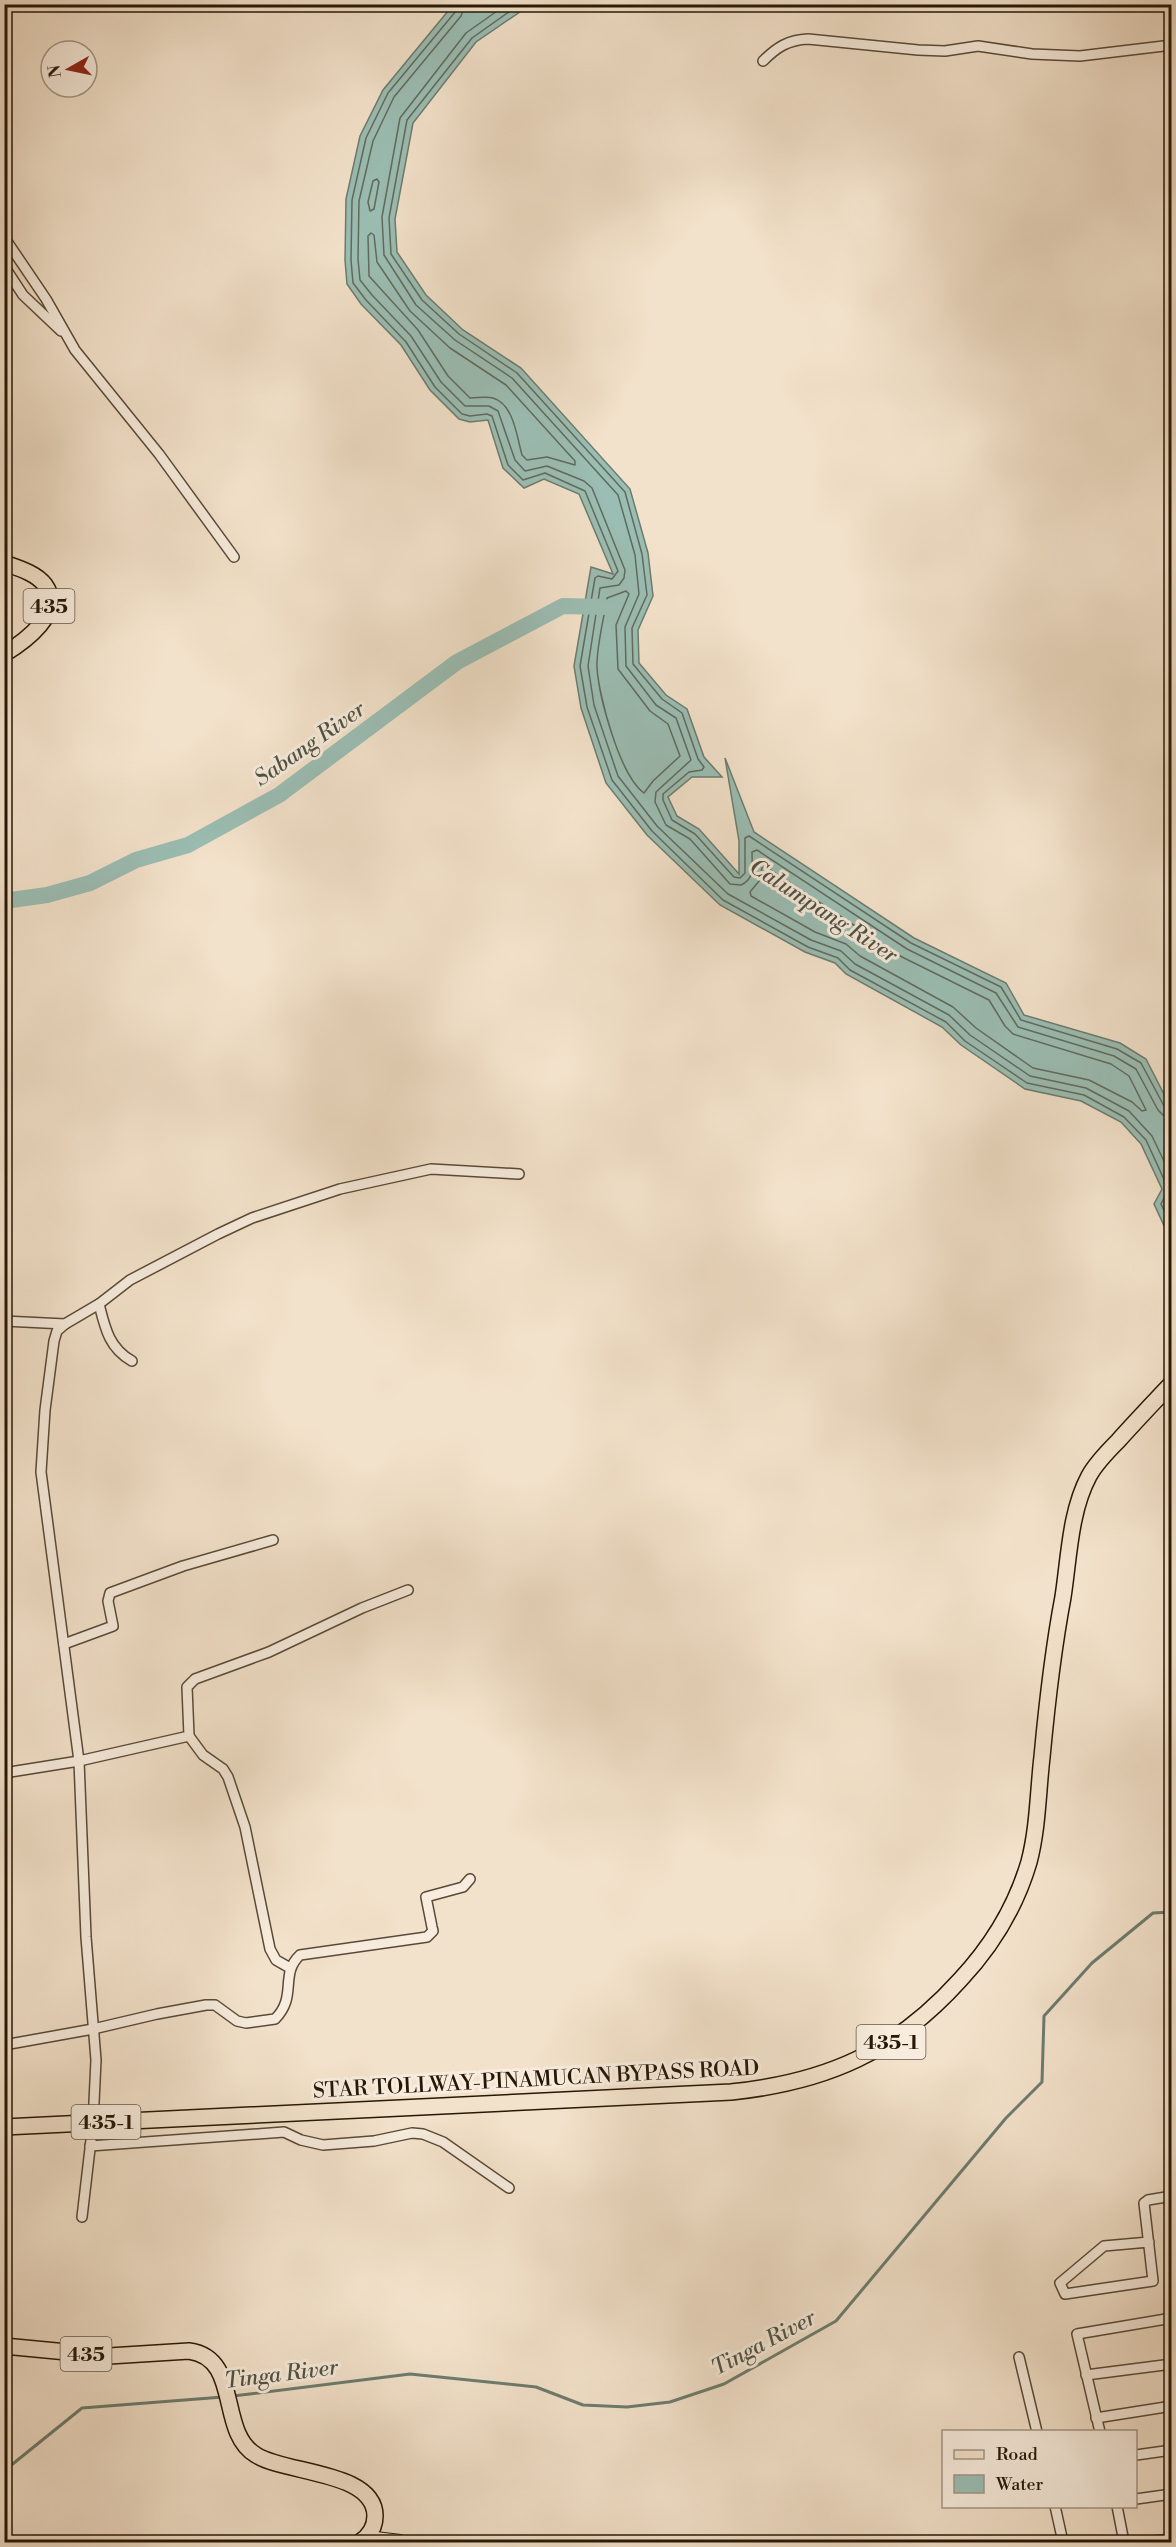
<svg xmlns="http://www.w3.org/2000/svg" width="1176" height="2547" viewBox="0 0 1176 2547" font-family="'Libre Bodoni',serif">
  <rect width="100%" height="100%" fill="#f3e2cb"/>
  <filter id="stains"><feTurbulence type="fractalNoise" baseFrequency=".00333" numOctaves="4"/><feColorMatrix values="0 0 0 0 .2 0 0 0 0 .09 0 0 0 0 .02 0 0 0 .5 -.17"/></filter>
  <radialGradient id="worn" r=".72"><stop offset=".6" stop-color="#630" stop-opacity="0"/><stop offset="1" stop-color="#630" stop-opacity=".3"/></radialGradient>
  <!-- water -->
  <path fill="#9bbeb4" stroke="#6c7c6f" stroke-width="1.5" d="M453,5h77l-54,37 -63,81 -18,96 2,33 29,43 37,35 58,38 109,121 18,64 5,43 -15,34 1,33 27,32 21,14 17,48 18,20h-30l-24,20 9,19 22,13 40,45v-33l-14,-83 29,74 160,106 92,45 18,32 96,28 26,16 25,49v133l-17,-37 8,-15 -21,-45 -20,-22 -40,-21 -56,-12 -64,-44 -19,-18 -96,-53 -11,-11 -30,-11 -85,-47 -73,-70 -41,-52 -25,-75 -7,-42 17,-99 22,7 -34,-80 -35,-15 -20,9 -21,-20 -15,-48 -18,2 -11,-3 -29,-29 -29,-45 -40,-41 -14,-20 -2,-24 1,-61 14,-63 23,-46z"/>
  <g fill="none" stroke-linecap="round" stroke-linejoin="round">
    <!-- shore -->
    <g stroke="#606b5e" stroke-width="1.5">
      <path d="M457,4l-1,7 -68,82 -22,45 -14,62 -1,60 2,23 13,17 40,42 29,45 27,27 8,2 17,-2 5,2 16,49 15,15 22,-7 40,18 33,80 -6,8 -14,-3 -3,2 -15,88 7,41 25,73 40,51 71,69 85,47 30,11 12,12 96,52 19,19 62,42 57,12 40,22 22,23 21,46v6l-6,12 11,23"/>
      <path d="M465,4l-4,12 -67,81 -21,44 -14,60 -1,58 2,21 12,15 39,41 30,46 24,24h24l9,5 17,49 10,11 22,-5 37,15 8,7 33,82 -1,8 -5,7 -19,3 -12,78 6,39 24,71 39,50 71,68 83,46 30,11 14,13 94,51 21,20 60,41 56,12 43,23 23,25 20,42"/>
      <path d="M507,4l-41,29 -66,85 -18,99 2,38 32,50 39,35 57,38 106,117 17,60 4,39 -14,33 1,39 30,39 20,13 15,42 -35,32 -1,10 11,23 24,14 40,45 11,1c14,-6 11,-19 11,-33l5,-2 150,99 89,44 22,34 96,29 22,13 22,41 5,5 9,1"/>
      <path d="M520,4l-48,34 -65,82 -18,98 2,36 31,46 37,34 58,39 108,119 17,62 5,41 -15,33 1,36 29,35 20,14 16,46 6,8 -2,3 -13,2 -26,22v6l9,20 23,14 39,43 6,1 5,-5v-35l4,-2 162,107 90,44 20,33 96,29 24,14 23,43 8,3"/>
      <path d="M377,179l2,3 -5,27 -4,2 -2,-9 5,-21z"/>
      <path d="M371,233l3,2 3,27 33,49 40,37 56,37 69,76v4l-28,-8 -20,3 -5,-5c-5,-17 -8,-51 -29,-57 -7,-2 -15,0 -23,0l-22,-22 -30,-46 -49,-54 -1,-40z"/>
      <path d="M626,591l3,3 -13,31 2,44 32,42 18,13 12,32 -27,25 -9,12c-24,-17 -45,-96 -47,-125 -1,-20 7,-49 10,-70z"/>
      <path d="M766,867l136,90 87,43 16,26 8,8 98,30 18,12 17,34 -4,1 -10,-9 -43,-22 -56,-12 -57,-40 -23,-21 -93,-51 -14,-12 -31,-12 -64,-36 -1,-4 9,-11 3,-13z"/>
    </g>
    <!-- stream -->
    <g stroke="#6c7c6f" stroke-width="3">
      <path d="M233,2396l177,-22 126,13 47,18 44,2 43,-5 54,-18 112,-63 170,-203 36,-36 2,-66 48,-53 61,-50 19,-1"/>
      <path d="M4,2471l78,-63 141,-11"/>
    </g>
    <!-- river -->
    <path stroke="#9bbeb4" stroke-width="16" d="M4,901l43,-6 43,-12 46,-23 52,-15 91,-50 178,-133 106,-56 42,1"/>
    <defs>
      <g id="street">
        <path d="M763,61c14,-14 25,-21 45,-22l110,11 27,1 33,-5 54,8 48,2 92,-11"/>
        <path d="M4,237l42,62 29,51 84,104 75,103"/>
        <path d="M4,266l19,29 38,36"/>
        <path d="M99,1304c6,24 10,44 33,57"/>
        <path d="M4,1321l61,3 34,-20 31,-24 88,-46 34,-16 88,-29 91,-20 88,5"/>
        <path d="M65,1324l-8,7 -3,10 -9,69 -4,62 38,289 7,176 10,123 -3,63 -11,94"/>
        <path d="M64,1644l49,-18 -5,-25 2,-8 73,-27 90,-26"/>
        <path d="M189,1736l14,19 20,14 5,8 17,50 25,122 6,11 14,8"/>
        <path d="M4,1773l75,-12 110,-25 -2,-49 8,-8 74,-27 93,-44 46,-18"/>
        <path d="M4,2045l89,-16 64,-15 49,-9h9l22,16 9,2 29,-4c23,-23 4,-44 25,-64l127,-18 6,-6 -1,-4 -6,-30 37,-10 7,-8"/>
        <path d="M90,2146l194,-14 17,8 22,5 51,-4 38,-8 11,1 20,8 66,46"/>
        <path d="M1149,2242l-45,4 -44,37 5,11 88,-13 -9,-78 4,-3 24,-4"/>
        <path d="M1019,2357l18,75"/>
        <path d="M1086,2375l86,-11"/>
        <path d="M1096,2418l76,-12"/>
        <path d="M1100,2432l-23,-98 95,-16"/>
        <path d="M1136,2455l36,-5"/>
        <path d="M1136,2499l36,-5"/>
        <path d="M1055,2506l8,36"/>
        <path d="M1117,2506l7,36"/>
        <path d="M1141,2542l31,-3"/>
      </g>
      <path id="secondary" d="M367,2538l33,4"/>
      <g id="primary">
        <path d="M4,563c14,5 32,10 41,22 20,28 -21,57 -41,69"/>
        <path d="M4,2127l727,-35c96,-10 164,-40 229,-112 31,-33 56,-74 69,-118 9,-34 9,-71 13,-105 5,-54 11,-107 21,-160 6,-39 7,-86 26,-121 7,-13 19,-25 29,-35 18,-20 36,-39 54,-58"/>
        <path d="M4,2346l105,10 80,-5c53,7 28,81 67,104 30,19 119,16 119,61 0,12 -6,20 -15,26"/>
      </g>
    </defs>
    <!-- street casing -->
    <use href="#street" stroke="#594a38" stroke-width="12"/>
    <!-- secondary casing -->
    <use href="#secondary" stroke="#261807" stroke-width="16"/>
    <!-- primary casing -->
    <use href="#primary" stroke="#261807" stroke-width="18"/>
    <!-- street -->
    <use href="#street" stroke="#f7ecdd" stroke-width="9"/>
    <!-- secondary -->
    <use href="#secondary" stroke="#f7ecdd" stroke-width="14"/>
    <!-- primary -->
    <use href="#primary" stroke="#f3e2cb" stroke-width="15"/>
  </g>
  <g text-anchor="middle" stroke-width="6" stroke-linejoin="round" paint-order="stroke">
    <!-- shield labels -->
    <g fill="#f7ecdd" stroke="#655847" stroke-width="1.5">
      <rect x="23.5" y="589" width="51" height="34" rx="4.5"/>
      <rect x="856.5" y="2025" width="69" height="34" rx="4.5"/>
      <rect x="71.5" y="2105" width="69" height="34" rx="4.5"/>
      <rect x="60.5" y="2337" width="51" height="34" rx="4.5"/>
    </g>
    <g font-size="20" font-weight="bold" fill="#261807">
      <text x="49" y="613">435</text>
      <text x="891" y="2049">435-1</text>
      <text x="106" y="2129">435-1</text>
      <text x="86" y="2361">435</text>
    </g>
    <!-- street labels -->
    <g font-size="21" fill="#261807" stroke="#f7ecdd">
      <text transform="translate(536 2079) rotate(-3)" y="7">STAR TOLLWAY-PINAMUCAN BYPASS ROAD</text>
    </g>
    <!-- water labels -->
    <g font-size="22" font-style="italic" fill="#4f5244" stroke="#f7ecdd">
      <text transform="translate(309 743) rotate(-35)" y="8">Sabang River</text>
      <text transform="translate(824 910) rotate(33)" y="8">Calumpang River</text>
      <text transform="translate(763 2342) rotate(-28)" y="8">Tinga River</text>
      <text transform="translate(281 2373) rotate(-7)" y="8">Tinga River</text>
    </g>
  </g>
  <!-- margin -->
  <rect width="1176" height="2547" fill="none" stroke="#f3e2cb" stroke-width="24"/>
  <rect x="6" y="6" width="1164" height="2535" fill="none" stroke="#261807" stroke-width="3"/>
  <rect x="12" y="12" width="1152" height="2523" fill="none" stroke="#261807" stroke-width="1.5"/>
  <!-- legend -->
  <rect x="942" y="2430" width="195" height="78" fill="#f7ecdd" stroke="#a39787" stroke-width="1.5"/>
  <rect x="954" y="2450" width="30" height="9" fill="#f3e2cb" stroke="#a39787" stroke-width="1.5"/>
  <text x="996" y="2460" font-size="18" fill="#261807">Road</text>
  <rect x="954" y="2475" width="30" height="18" fill="#9bbeb4" stroke="#a39787" stroke-width="1.5"/>
  <text x="996" y="2490" font-size="18" fill="#261807">Water</text>
  <!-- north arrow -->
  <g transform="translate(69 69) rotate(261)"><circle r="28" fill="#f7ecdd" stroke="#a39787" stroke-width="1.5"/>
  <path d="M0-4.5L10 22L0 15L-10 22Z" fill="#8f2418"/>
  <text y="-9" font-size="16" font-weight="bold" text-anchor="middle" fill="#261807">N</text>
  </g>
  <rect width="100%" height="100%" filter="url(#stains)"/>
  <rect width="100%" height="100%" fill="url(#worn)"/>
</svg>
